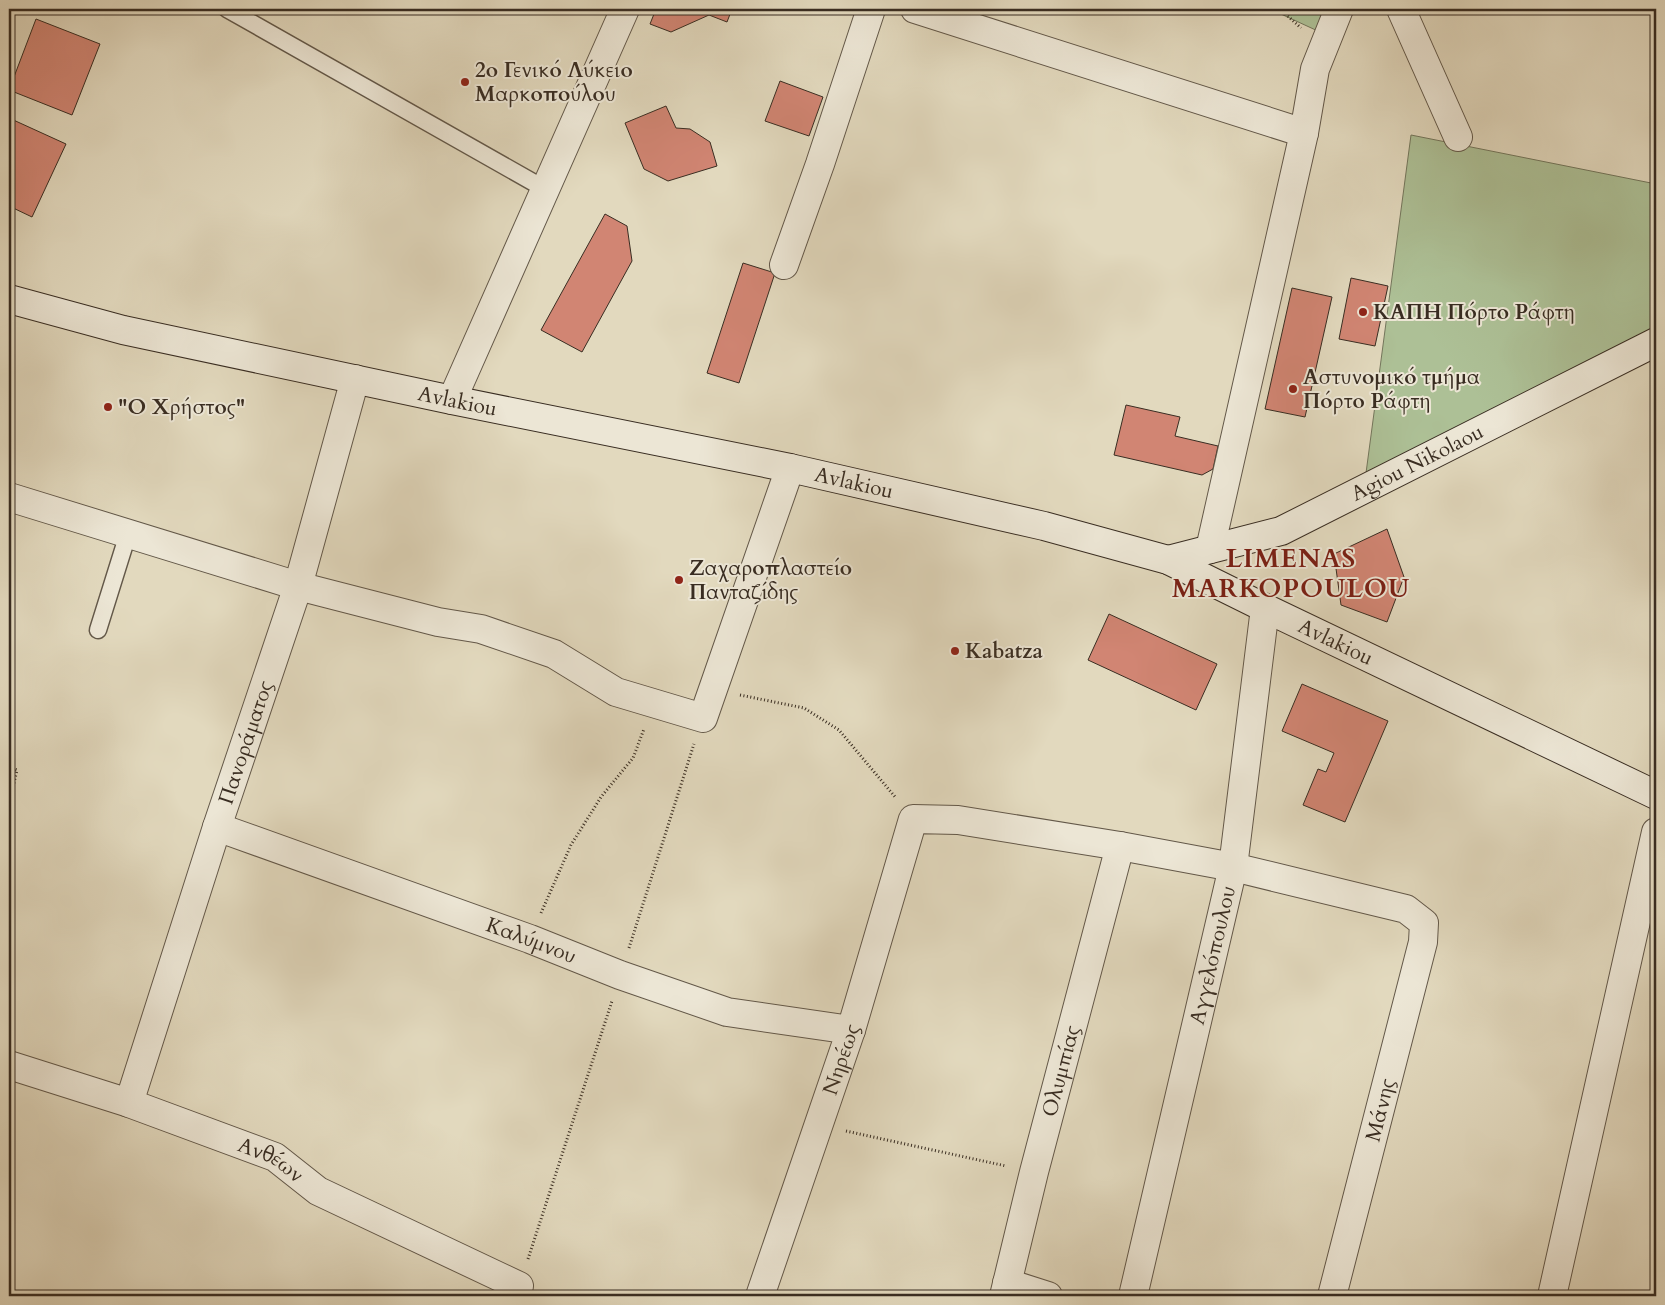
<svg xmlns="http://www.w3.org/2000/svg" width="1665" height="1305" viewBox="0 0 1665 1305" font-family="Cardo,serif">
  <rect width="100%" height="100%" fill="#e2d9be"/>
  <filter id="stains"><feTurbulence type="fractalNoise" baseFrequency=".004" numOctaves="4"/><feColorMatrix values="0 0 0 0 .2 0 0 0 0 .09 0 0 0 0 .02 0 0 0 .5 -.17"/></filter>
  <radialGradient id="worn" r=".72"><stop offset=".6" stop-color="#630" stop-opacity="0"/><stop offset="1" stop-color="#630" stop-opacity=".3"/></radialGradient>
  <!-- green -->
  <g fill="#adc096" stroke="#73765c">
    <path d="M1270,9h58l-8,23z"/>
    <path d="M1411,135l245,49v146l-290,143z"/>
  </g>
  <!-- building -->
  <g fill="#d18573" stroke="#392d22">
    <path d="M656,9h76l-5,13 -18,-7 -38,17 -21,-8z"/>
    <path d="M36,19l64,25 -28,71 -63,-25z"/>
    <path d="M780,81l43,16 -14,39 -44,-15z"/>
    <path d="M666,106l10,22 14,1 20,13 7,24 -49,15 -24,-12 -19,-46z"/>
    <path d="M9,118l57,26 -34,73 -23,-11z"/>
    <path d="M605,214l22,12 5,35 -50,91 -41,-22z"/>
    <path d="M743,263l32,10 -36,110 -32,-10z"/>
    <path d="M1351,278l37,8 -13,60 -36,-7z"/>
    <path d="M1292,288l40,9 -27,120 -40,-8z"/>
    <path d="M1126,405l54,12 -5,19 43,10 -5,23 -11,6 -88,-20z"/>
    <path d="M1387,529l17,48 -17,45 -46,-17 -7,-51z"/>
    <path d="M1109,614l108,50 -21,46 -108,-50z"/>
    <path d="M1302,684l86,37 -43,101 -42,-17 15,-36 8,3 8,-19 -52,-22z"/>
  </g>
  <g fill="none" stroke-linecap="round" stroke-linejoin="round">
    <defs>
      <g id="lane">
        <path d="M227,9l318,180"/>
        <path d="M98,630l30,-96"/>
      </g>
      <g id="street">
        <path d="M915,9l389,124"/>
        <path d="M1401,9l57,128"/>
        <path d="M784,265l36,-101 51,-155"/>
        <path d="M452,400l173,-391"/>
        <path d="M9,497l289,89 140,36 43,7 73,25 62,38 87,26 87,-250"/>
        <path d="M1210,549l94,-416 11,-64 24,-60"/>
        <path id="s1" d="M217,827l313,112 90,36 107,37 124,18"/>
        <path id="s2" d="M9,1065l120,38 146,54 43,34 201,95"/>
        <path id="s3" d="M129,1103l88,-276 81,-241 57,-207"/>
        <path d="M1007,1283l41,13"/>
        <path id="s4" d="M760,1296l91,-266 62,-211 45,1 162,26 113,21 173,42 18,14 -1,19 -91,354"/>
        <path id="s5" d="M1004,1296l30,-124 86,-326"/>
        <path id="s6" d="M1133,1296l100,-429 32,-259"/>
        <path d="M1552,1296l104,-464"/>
      </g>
      <g id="secondary">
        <path id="s7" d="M9,299l114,31 329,70 338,68 254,58 124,34 97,48 391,187"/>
        <path id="s8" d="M1168,560l113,-29 375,-189"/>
      </g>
    </defs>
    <!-- lane casing -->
    <use href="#lane" stroke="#635849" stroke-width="19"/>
    <!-- street casing -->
    <use href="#street" stroke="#635849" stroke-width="30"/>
    <!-- secondary casing -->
    <use href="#secondary" stroke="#392d22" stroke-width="30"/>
    <!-- path -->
    <g stroke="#392d22" stroke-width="3" stroke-dasharray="1 2.5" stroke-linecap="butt">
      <path d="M1280,9l21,19"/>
      <path d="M740,695l64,13 35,22 57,68"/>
      <path d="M9,767l8,3 -8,34"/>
      <path d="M541,913l30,-68 30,-48 32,-39 11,-29"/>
      <path d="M629,948l65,-204"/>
      <path d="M846,1131l160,35"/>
      <path d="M528,1259l84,-258"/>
    </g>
    <!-- lane -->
    <use href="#lane" stroke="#ece6d5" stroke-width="16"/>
    <!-- street -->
    <use href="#street" stroke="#ece6d5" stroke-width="28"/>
    <!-- secondary -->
    <use href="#secondary" stroke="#ece6d5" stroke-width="28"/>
  </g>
  <!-- markers -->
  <g fill="#8f2418" stroke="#ece6d5" stroke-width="2">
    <circle cx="465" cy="82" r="5"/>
    <circle cx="1363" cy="312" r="5"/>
    <circle cx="1293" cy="389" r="5"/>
    <circle cx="108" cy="407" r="5"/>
    <circle cx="679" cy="580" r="5"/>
    <circle cx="955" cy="651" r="5"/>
  </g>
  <g text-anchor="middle" stroke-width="4" stroke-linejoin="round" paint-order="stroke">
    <!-- poi labels -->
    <g font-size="21" font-weight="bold" fill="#392d22" stroke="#ece6d5" text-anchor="start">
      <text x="475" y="77">2ο Γενικό Λύκειο<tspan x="475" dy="24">Μαρκοπούλου</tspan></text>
      <text x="1373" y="319">ΚΑΠΗ Πόρτο Ράφτη</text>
      <text x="1303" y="384">Αστυνομικό τμήμα<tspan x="1303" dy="24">Πόρτο Ράφτη</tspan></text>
      <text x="118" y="414">"Ο Χρήστος"</text>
      <text x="689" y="575">Ζαχαροπλαστείο<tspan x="689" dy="24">Πανταζίδης</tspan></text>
      <text x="965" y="658">Kabatza</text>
    </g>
    <!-- street labels -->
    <g font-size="21" fill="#392d22" stroke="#ece6d5">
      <text dy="7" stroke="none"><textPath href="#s7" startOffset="460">Avlakiou</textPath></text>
      <text dy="7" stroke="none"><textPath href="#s8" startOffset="269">Agiou Nikolaou</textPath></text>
      <text dy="7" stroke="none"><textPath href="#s7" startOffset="865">Avlakiou</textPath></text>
      <text dy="7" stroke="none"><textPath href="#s7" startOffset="1375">Avlakiou</textPath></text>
      <text dy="7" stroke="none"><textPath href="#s3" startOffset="379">Πανοράματος</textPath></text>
      <text dy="7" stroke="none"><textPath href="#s1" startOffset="334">Καλύμνου</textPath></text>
      <text dy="7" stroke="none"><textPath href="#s6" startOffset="350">Αγγελόπουλου</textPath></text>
      <text dy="7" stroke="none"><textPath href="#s4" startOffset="250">Νηρέως</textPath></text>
      <text dy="7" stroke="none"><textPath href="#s5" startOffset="232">Ολυμπίας</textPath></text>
      <text transform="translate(1380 1110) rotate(-76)" y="7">Μάνης</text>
      <text dy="7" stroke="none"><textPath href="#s2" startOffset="279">Ανθέων</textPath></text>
    </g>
    <!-- district labels -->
    <g font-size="26" font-weight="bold" letter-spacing="1" fill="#7a1f14" stroke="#ece6d5">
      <text x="1291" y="567">LIMENAS<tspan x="1291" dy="30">MARKOPOULOU</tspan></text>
    </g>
  </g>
  <!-- margin -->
  <rect width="1665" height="1305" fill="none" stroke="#e2d9be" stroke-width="30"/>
  <rect x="10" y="10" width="1645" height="1285" fill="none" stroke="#392d22" stroke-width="2.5"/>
  <rect x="15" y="15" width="1635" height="1275" fill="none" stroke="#392d22"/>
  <rect width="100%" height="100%" filter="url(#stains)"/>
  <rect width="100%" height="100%" fill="url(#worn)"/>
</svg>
